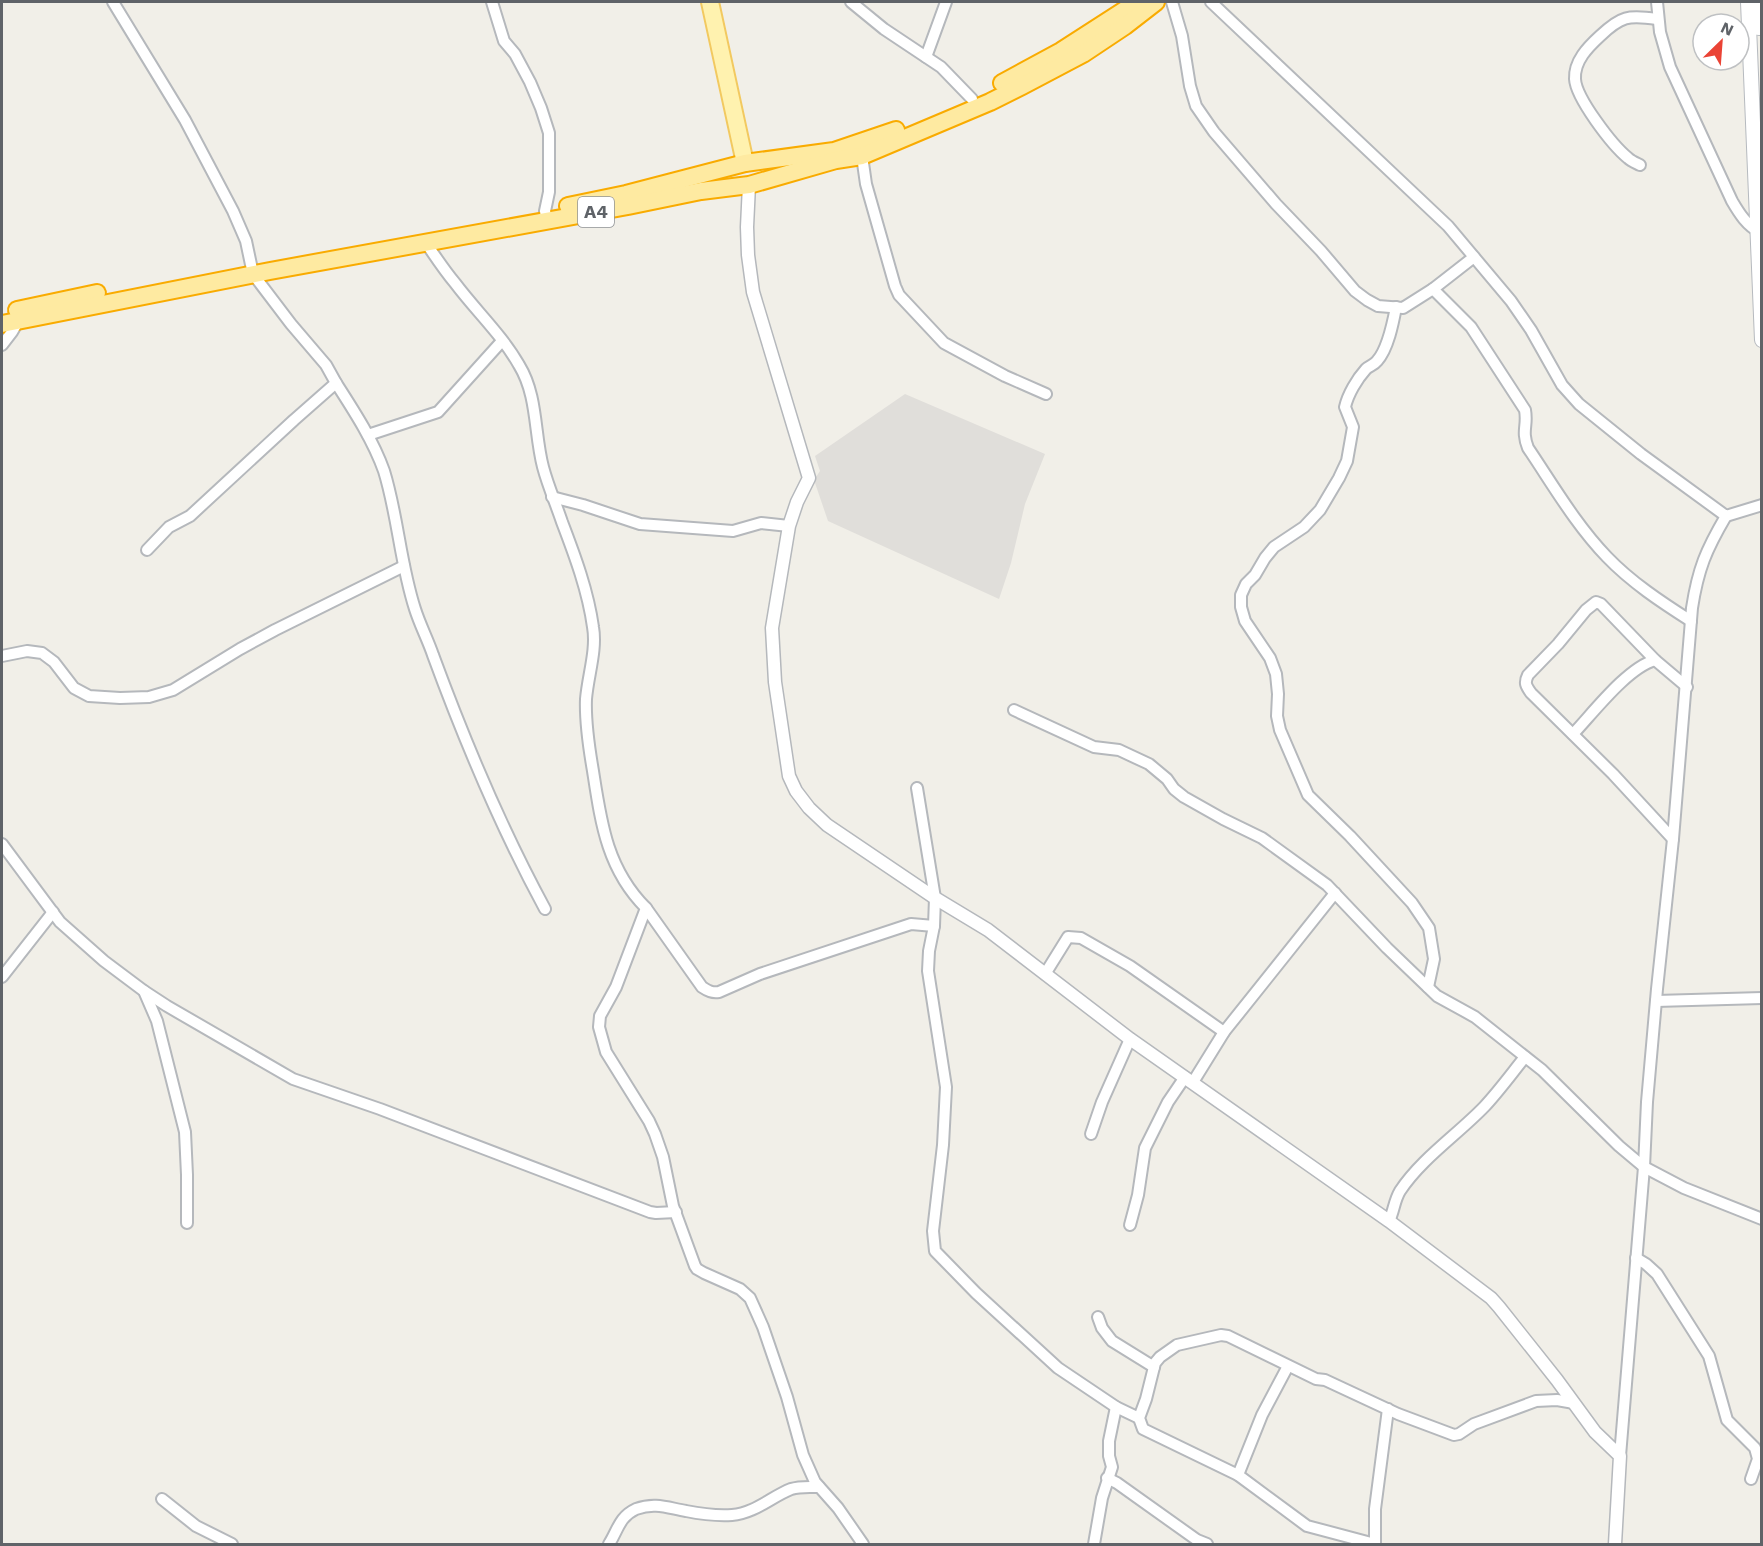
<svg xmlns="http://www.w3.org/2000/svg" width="1763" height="1546" viewBox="0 0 1763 1546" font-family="'Work Sans',sans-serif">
  <rect width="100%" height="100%" fill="#f1efe8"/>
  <!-- industrial -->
  <path fill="#e0deda" d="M905,394l140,60 -20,50 -14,59 -12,36 -171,-78 -14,-41 6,-9 -5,-15z"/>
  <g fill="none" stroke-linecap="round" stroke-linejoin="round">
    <defs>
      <g id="minor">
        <path d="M113,2l72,118 48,91 13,30 7,33 38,50 35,41 10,18 -42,37 -104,96 -21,11 -22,23"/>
        <path d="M492,2l12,39 11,13 15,28 11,26 8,25v59l-4,19 2,10"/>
        <path d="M851,2l33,27 57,38 31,32"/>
        <path d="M1172,2l10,34 8,50 6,20 18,26 62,72 45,47 34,40 12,9 11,6 25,2 30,-19"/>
        <path d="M1211,2l237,224 63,75 20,29 31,55 17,19 62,50 85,62 36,-11"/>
        <path d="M1657,2l3,30 10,35 62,134c7,12 15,25 28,31"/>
        <path d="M926,57l20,-55"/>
        <path d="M862,156l4,28 29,102 4,9 45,48 61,33 41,18"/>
        <path d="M1640,165c-4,-2 -9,-4 -12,-7 -16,-13 -52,-60 -53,-79 -1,-18 13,-32 25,-43 21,-20 28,-21 57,-17"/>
        <path d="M426,243c9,13 18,27 29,40 21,28 47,52 64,82 19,31 15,68 24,102 5,19 13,37 19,55 13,34 26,69 31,105 4,23 -5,48 -7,72 -1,24 3,49 7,72 8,52 14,98 53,137l-30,79 -16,29 -1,11 7,25 43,69 6,13 8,23 10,49 22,60 2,3 7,4 36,16 10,9 13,29 24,70 16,58 12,27 23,26 25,36"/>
        <path d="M1474,257l-41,32 38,38 54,83c3,16 -4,20 3,38 25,37 48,77 79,109 24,25 54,45 84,64"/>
        <path d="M1396,307c-3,16 -8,42 -19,54 -3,4 -8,5 -11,8 -9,10 -18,25 -21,38l8,20 -6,34 -8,17 -19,32 -16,17 -30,20 -9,11 -10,17 -9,9 -5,11v12l4,14 25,37 6,16 2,20 -1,22 3,14 28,65 42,41 62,67 17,25 5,31 -6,28"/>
        <path d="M2,345l10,-13 7,-12v-2"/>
        <path d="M336,383c18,28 37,57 48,88 14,45 16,92 31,138 5,16 13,31 18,46 32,87 68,173 112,254"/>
        <path d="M368,435l70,-23 64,-71"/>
        <path d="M552,497l31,8 57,19 93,7 28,-8 28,3"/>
        <path d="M2,656l25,-5 15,2 12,9 20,26 15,8 31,2 29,-1 24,-7 67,-41 35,-19 129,-64"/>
        <path d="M1014,710l80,37 25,3 30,14 18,15 7,10 10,8 39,22 39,19 65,47 60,63 50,48 38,21 67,53 77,76 25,21 40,21 78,31"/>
        <path d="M1573,734c20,-21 54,-66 82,-74"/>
        <path d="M917,788l18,110 -1,28 -5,25 -1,20 18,116 -3,58 -10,86 2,20 41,42 82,75 58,39 23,11"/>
        <path d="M1673,839l-60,-65 -82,-81c-5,-7 -7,-10 -3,-18l30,-31 28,-34 10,-8 5,2 54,56 32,27"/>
        <path d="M2,844l58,78 44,39 40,30 13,30 28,111 2,43v48"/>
        <path d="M646,908l56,79c6,4 10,6 17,5l41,-18 151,-50 23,2"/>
        <path d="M1045,974l23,-37 13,1 49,28 94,66"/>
        <path d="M2,977l51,-65"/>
        <path d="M144,991l23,15 126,73 87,30 270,103 6,1 20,-1"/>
        <path d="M1656,1001l106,-3"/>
        <path d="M1193,1082l31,-50 111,-139"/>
        <path d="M1091,1134l11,-32 28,-63"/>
        <path d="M1389,1221c5,-10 5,-20 11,-30 21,-32 58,-57 84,-84 15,-16 28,-34 41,-50"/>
        <path d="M1130,1225l8,-30 7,-47 23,-46 17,-25"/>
        <path d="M1636,1258l10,6 11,10 52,82 18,64 28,28 3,11 -7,20"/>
        <path d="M1098,1317l4,11 10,13 42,26"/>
        <path d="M1620,1456l24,-289 3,-65 10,-113 16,-150 19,-231c6,-39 14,-58 34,-92"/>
        <path d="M1238,1475l24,-60 26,-49"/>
        <path d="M1107,1478l10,5 80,57 10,4"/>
        <path d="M162,1499l34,27 36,18"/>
        <path d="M609,1544c9,-14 10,-27 27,-35 19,-7 32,-1 50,2 15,3 31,5 46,4 23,-2 39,-18 59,-26 9,-3 19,-2 28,-2"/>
        <path d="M1094,1544l8,-46 10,-31 -3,-11v-15l7,-34"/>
        <path d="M1375,1544l-68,-18 -69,-51 -95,-46 -4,-11 7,-19 9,-36 5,-6 17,-12 44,-10 7,1 88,43 9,1 73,34 56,21 5,-1 15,-10 62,-23 21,-1 17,3"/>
        <path d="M1375,1544v-35l13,-100"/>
      </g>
      <path id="tertiary" d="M749,185l-2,42 1,28 5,37 56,186 -12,24 -8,24 -17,102 3,54 14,94 7,15 13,17 18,17 108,73 53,32 142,109 259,182 102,77 8,9 58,73 38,52 25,24 -5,88"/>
      <g id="secondary">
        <path d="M1748,2l14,338"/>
        <path d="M1758,2l1,26"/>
      </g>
      <path id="primary" d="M710,2l35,161"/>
      <g id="trunk">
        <path d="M1002,83l59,-32 76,-49"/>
        <path d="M568,206l58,-12 119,-31 89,-12 62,-21"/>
        <path d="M17,310l80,-17"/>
        <path d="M2,324l268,-53 358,-65 73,-15 48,-6 87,-25 26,-4 128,-54 32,-16 61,-32 42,-28 31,-24"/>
      </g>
    </defs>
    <!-- minor casing -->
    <use href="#minor" stroke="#b5b8bc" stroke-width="14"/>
    <!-- tertiary casing -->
    <use href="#tertiary" stroke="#b5b8bc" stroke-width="15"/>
    <!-- secondary casing -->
    <use href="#secondary" stroke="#b6babf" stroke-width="16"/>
    <!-- primary casing -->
    <use href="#primary" stroke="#f2c960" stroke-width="20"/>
    <!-- trunk casing -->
    <use href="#trunk" stroke="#f9ab00" stroke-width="20"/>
    <!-- minor -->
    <use href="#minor" stroke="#fff" stroke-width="10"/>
    <!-- tertiary -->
    <use href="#tertiary" stroke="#fff" stroke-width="12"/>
    <!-- secondary -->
    <use href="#secondary" stroke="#fff" stroke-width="14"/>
    <!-- primary -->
    <use href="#primary" stroke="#fff2af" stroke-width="16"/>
    <!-- trunk -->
    <use href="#trunk" stroke="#feeaa1" stroke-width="16"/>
  </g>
  <g text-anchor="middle" stroke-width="4.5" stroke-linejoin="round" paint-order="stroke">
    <!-- shield labels -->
    <rect fill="#fff" stroke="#8f9295" stroke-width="1.5" x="578" y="197" width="36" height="30" rx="4.5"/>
    <g font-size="18" font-weight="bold" fill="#5f6368">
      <text x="596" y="218">A4</text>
    </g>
  </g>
  <!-- border -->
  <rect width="1763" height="1546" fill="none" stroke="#5f6368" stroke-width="6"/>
  <!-- north arrow -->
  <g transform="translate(1721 42) rotate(25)"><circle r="28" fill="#ffffff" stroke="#bfc1c3" stroke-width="1.5"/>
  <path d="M0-4.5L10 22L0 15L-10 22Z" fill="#ea4335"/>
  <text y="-9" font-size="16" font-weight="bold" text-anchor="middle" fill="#5f6368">N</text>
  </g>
</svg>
